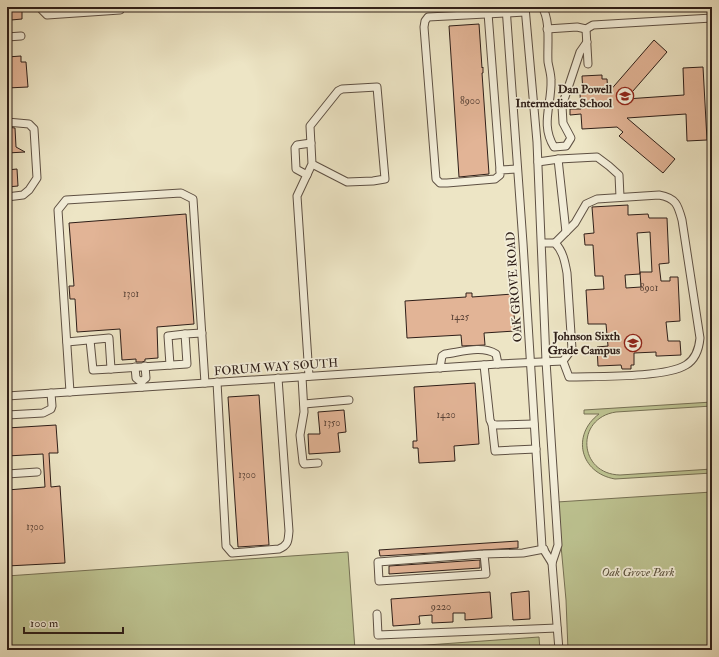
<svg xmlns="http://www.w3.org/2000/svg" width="719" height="657" viewBox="0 0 719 657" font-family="'IM FELL Double Pica',serif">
  <rect width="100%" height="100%" fill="#ede5c5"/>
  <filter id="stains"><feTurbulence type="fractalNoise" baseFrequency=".005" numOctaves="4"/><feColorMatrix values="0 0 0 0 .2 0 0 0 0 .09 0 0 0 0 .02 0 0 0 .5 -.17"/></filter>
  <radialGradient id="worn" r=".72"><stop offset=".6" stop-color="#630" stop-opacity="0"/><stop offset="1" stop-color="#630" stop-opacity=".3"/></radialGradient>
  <!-- green -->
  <g fill="#bdc391" stroke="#767054">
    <path d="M712,402v4l-96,6c-41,6 -38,62 4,63l92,-6v4l-97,6c-35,-6 -44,-44 -16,-65h-15v-4z"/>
    <path d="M712,492v158h-144l-2,-50 -9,-98z"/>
    <path d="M348,552l7,98h-348v-74z"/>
    <path d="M539,637l1,13h-183z"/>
  </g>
  <!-- building -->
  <g fill="#e2b496" stroke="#2e1e18" fill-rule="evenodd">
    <path d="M11,7h11v12l-11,1z"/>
    <path d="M479,24l3,44 1,-1v6h-1l7,101 -30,3 -10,-151z"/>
    <path d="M654,40l13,12 -41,47 58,-4 -1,-27 20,-1 4,73 -20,1 -1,-27 -59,4 48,41 -12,14 -44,-37 4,-4 -6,-5 -35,2 -1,-15 -11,1v-6h11l-1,-15h3l-1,-18 20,-1v4h5l1,14z"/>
    <path d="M21,56v6h5l2,25 -21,1v-31z"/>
    <path d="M7,127l8,1 1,19 9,5 -18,1z"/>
    <path d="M17,169l1,17 -11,1v-17z"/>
    <path d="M628,205v10l20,-1 1,4h18l2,45 -10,1 2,17h9v-4h8l2,44 -14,1 2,19h12l1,14 -22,1h-3v-4l-22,1v12h-3v4h-9l-1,-4 -23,1 -1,-19 11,-1 -2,-22h-18l-2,-34 18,-1 -1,-13h-8l-2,-31h-8l-1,-11 10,-1 -2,-26zM650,232l2,40h-12l1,15 -15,1 -1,-13 15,-1 -3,-41z"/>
    <path d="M186,214l8,110 -37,3 1,31 -13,1v2l-3,1h-6v-3l-14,1 -2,-31 -43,3 -2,-33h-5l-1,-13h5l-5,-63z"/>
    <path d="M466,293h6v4l41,-3 2,37 -31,2 1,12 -23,1 -1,-11 -54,3 -2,-37 61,-4z"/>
    <path d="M475,383l4,61 -25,2 1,15 -36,2 -1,-15h-5v-7h4l-3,-54z"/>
    <path d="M259,395l10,150 -31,2 -10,-150z"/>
    <path d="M344,410l2,22 -8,1 2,19 -31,2 -1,-20h12l-2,-22z"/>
    <path d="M56,425l2,28h-9l2,34 9,-1 5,77 -58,3v-76l38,-3 -2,-33 -36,2v-28z"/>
    <path d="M518,541v7l-138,8 -1,-6z"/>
    <path d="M480,560v8l-91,6v-8z"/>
    <path d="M529,591l1,28 -17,1 -2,-27z"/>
    <path d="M490,592l2,26 -27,2v-7h-12v9l-21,1v-8l-13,1 1,8 -27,2 -2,-27z"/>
  </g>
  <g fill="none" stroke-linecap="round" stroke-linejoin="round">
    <defs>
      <g id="minor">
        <path d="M42,7v3l5,5 73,-5v-3"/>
        <path d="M506,7l17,236 19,304 10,16"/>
        <path d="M525,7l12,135 9,219 12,184 -6,18 7,87"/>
        <path d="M542,7c9,14 5,39 6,55 1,6 3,12 3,18 1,25 -11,44 3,67l12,-1 5,-8 -8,-15 -1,-17 18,-54 7,-10"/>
        <path d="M488,13l12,157"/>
        <path d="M547,29l30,-2 9,2 7,-4 119,-7"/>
        <path d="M586,29l2,35"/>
        <path d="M7,37l14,-1"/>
        <path d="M7,122l22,2 5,5 3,49 -8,12 -6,5 -16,2"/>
        <path d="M558,159l8,73"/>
        <path d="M538,162l21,-3 38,-2 12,9 10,9 1,22"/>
        <path d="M517,169l-17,1v5l-5,4 -48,4h-7l-4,-4 -12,-152 1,-6 3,-4 97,-5"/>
        <path d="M307,175l-11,-6 -1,-21 2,-3 14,-2"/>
        <path d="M555,243l20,-20 11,-19 11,-5 62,-4c17,3 19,10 23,25l18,118c-1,11 -4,21 -14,27 -21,13 -90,11 -117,12l-6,-16"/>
        <path d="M90,340l3,30 18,-1"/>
        <path d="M67,342l42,-4 2,31 76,-5 -2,-30 17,-1"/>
        <path d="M170,365l-2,-29 17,-2"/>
        <path d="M484,365l6,55 2,4 4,1 38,-1"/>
        <path d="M135,367l1,11 5,4 1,5"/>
        <path d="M440,368l2,-12 3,-2c16,-2 37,-9 51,0l2,10"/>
        <path d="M309,376l-12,-180 15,-32 -2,-38 28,-35 4,-2 35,-2 8,92 -12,2 -26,1 -35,-18"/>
        <path d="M302,377l2,35 -4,23 3,27 1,2 14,-1"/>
        <path d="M141,382l5,-4 -1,-12"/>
        <path d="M217,382l9,164 6,7 47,-4c10,-4 9,-9 10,-18l-11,-153"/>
        <path d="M70,392l-12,-182 8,-10 115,-7 12,6 12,184"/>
        <path d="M7,396l491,-32 65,-3 9,-12 -5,-76c-2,-11 -4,-22 -12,-30h-13"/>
        <path d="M304,404l45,-4"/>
        <path d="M7,415l36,-2 8,-4 1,-3 -1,-13"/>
        <path d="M492,424l3,27 41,-2"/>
        <path d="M7,474l30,-2"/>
        <path d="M484,554l2,20 -107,7 -1,-19 106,-8 39,-1 21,-4"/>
        <path d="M377,614l1,21 179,-7"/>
      </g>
    </defs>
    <!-- minor casing -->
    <use href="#minor" stroke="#5e5043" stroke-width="9"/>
    <!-- minor -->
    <use href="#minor" stroke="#f3eed9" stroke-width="7"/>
  </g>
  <!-- icons -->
  <defs>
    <symbol id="school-ring" viewBox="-11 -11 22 22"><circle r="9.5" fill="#f3eed9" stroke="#8f2418" stroke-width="1.5"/><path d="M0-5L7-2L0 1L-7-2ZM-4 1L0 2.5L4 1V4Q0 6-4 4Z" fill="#8f2418"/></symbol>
  </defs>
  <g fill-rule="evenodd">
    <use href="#school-ring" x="615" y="86" width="20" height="20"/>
    <use href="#school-ring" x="623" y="333" width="20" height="20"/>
  </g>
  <g text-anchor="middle" stroke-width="3.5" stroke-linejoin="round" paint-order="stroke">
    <!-- number labels -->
    <g font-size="10" fill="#5b4438">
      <text x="470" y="104">8900</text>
      <text x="649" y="291">8901</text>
      <text x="131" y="297">1301</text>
      <text x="460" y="320">1425</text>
      <text x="446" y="418">1420</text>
      <text x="332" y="426">1350</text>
      <text x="247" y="478">1300</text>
      <text x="35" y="530">1300</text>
      <text x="441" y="610">9220</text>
    </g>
    <!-- poi labels -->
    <g font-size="12" font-weight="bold" fill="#2e1e18" stroke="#f3eed9" text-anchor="end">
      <text x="612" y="93">Dan Powell<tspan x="612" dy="14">Intermediate School</tspan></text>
      <text x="620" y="340">Johnson Sixth<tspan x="620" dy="14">Grade Campus</tspan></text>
    </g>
    <!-- street labels -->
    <g font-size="12" fill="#2e1e18" stroke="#f3eed9">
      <text transform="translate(514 287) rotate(-94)" y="4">OAK GROVE ROAD</text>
      <text transform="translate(276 367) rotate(-4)" y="4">FORUM WAY SOUTH</text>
    </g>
    <!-- park labels -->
    <g font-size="12" font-style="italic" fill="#59503c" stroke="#f3eed9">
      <text x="638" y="576">Oak Grove Park</text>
    </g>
  </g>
  <!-- margin -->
  <rect width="719" height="657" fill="none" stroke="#ede5c5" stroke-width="24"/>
  <rect x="8" y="8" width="703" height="641" fill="none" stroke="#2e1e18" stroke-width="2"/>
  <rect x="12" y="12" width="695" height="633" fill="none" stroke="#2e1e18"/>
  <!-- scale -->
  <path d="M24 627v6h99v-6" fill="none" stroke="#2e1e18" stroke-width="2"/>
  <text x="30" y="627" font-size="12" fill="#2e1e18" stroke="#f3eed9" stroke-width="3" paint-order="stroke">100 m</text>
  <rect width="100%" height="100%" filter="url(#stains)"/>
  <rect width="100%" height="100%" fill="url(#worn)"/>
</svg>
